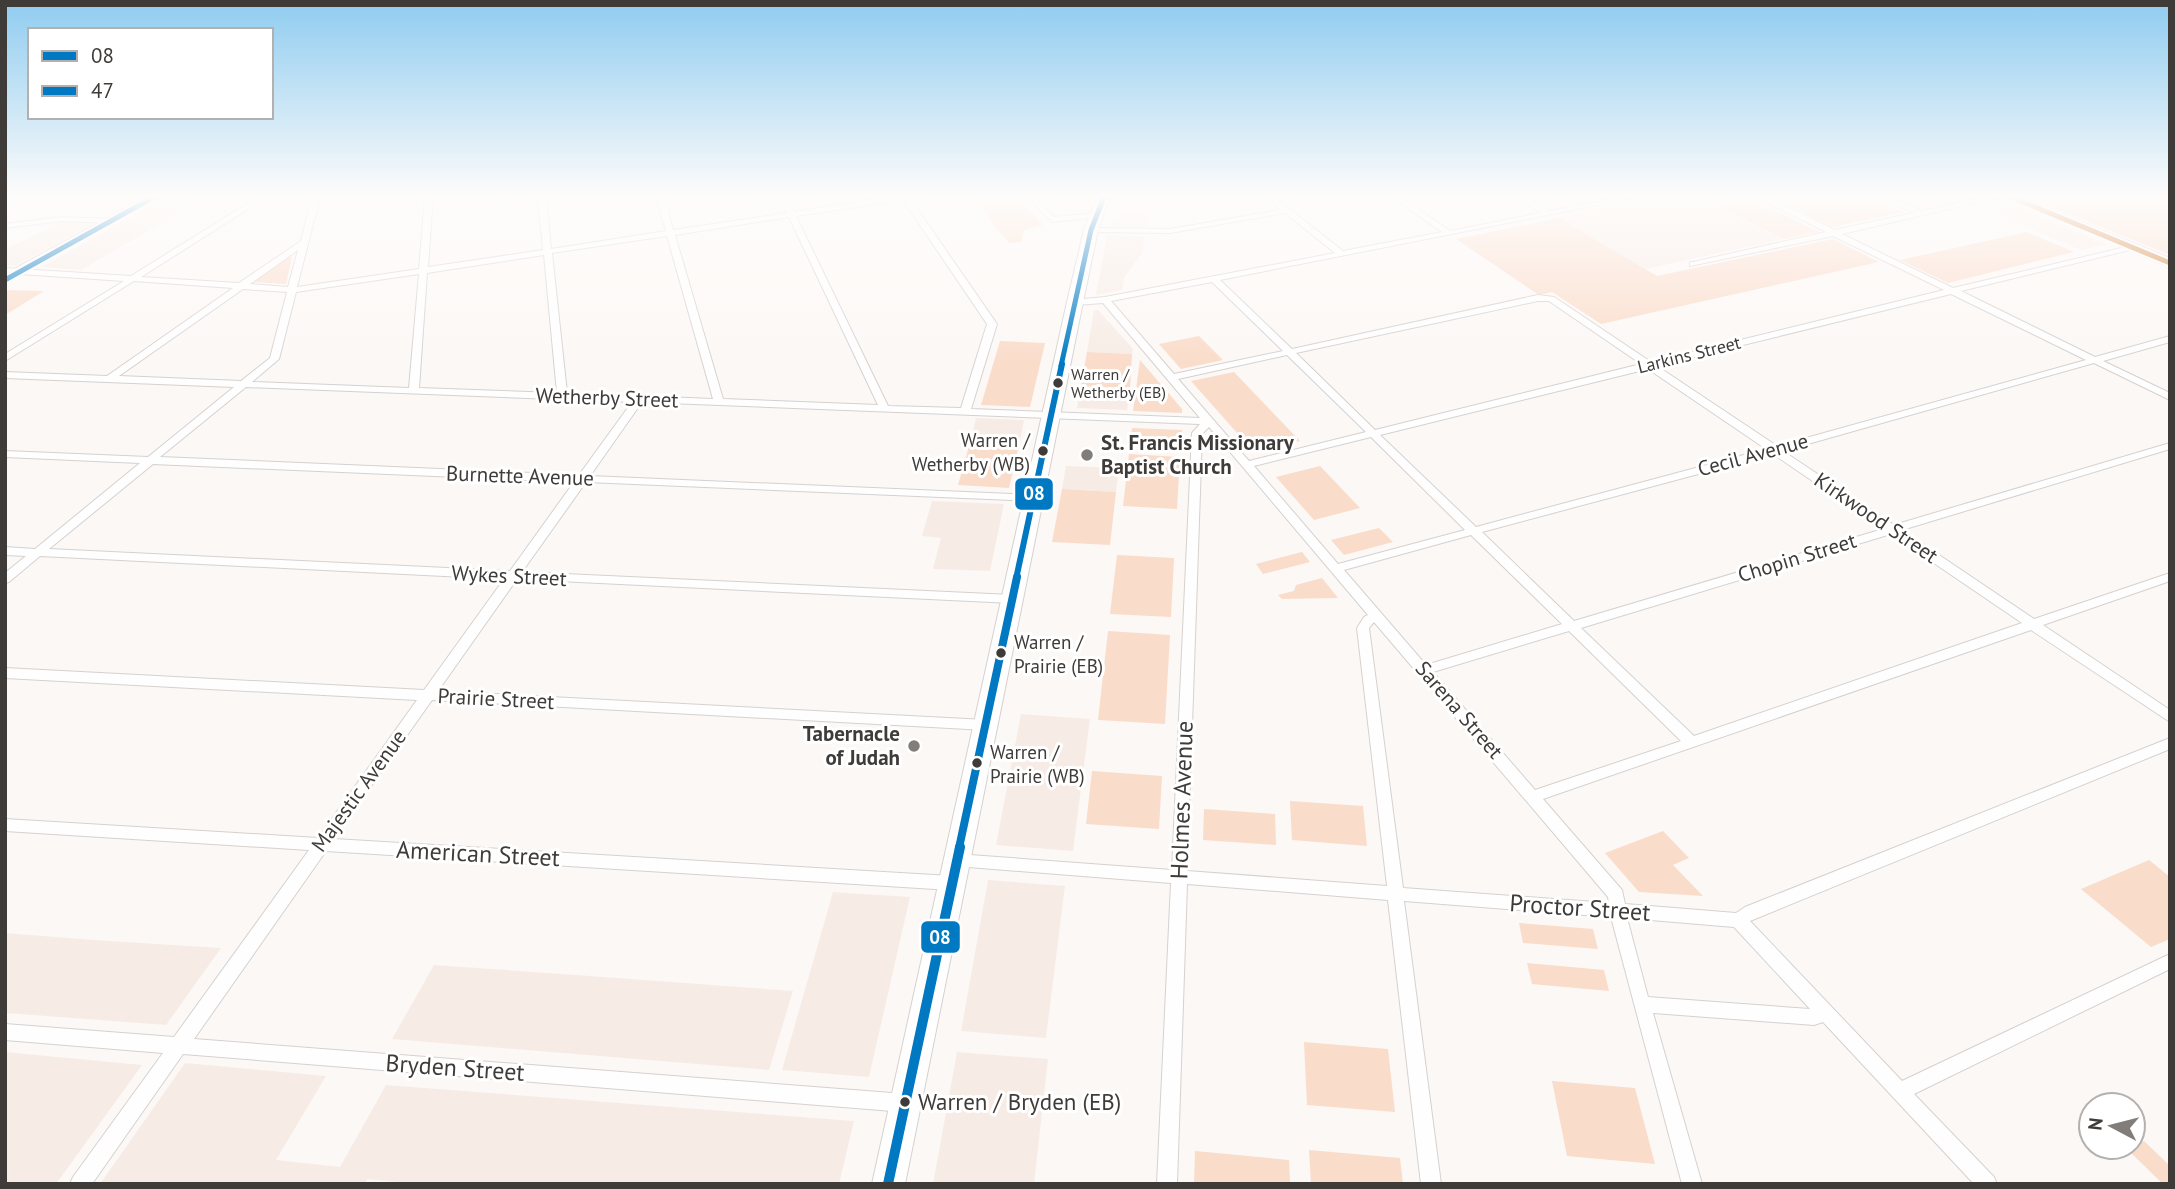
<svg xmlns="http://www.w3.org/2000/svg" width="2175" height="1189" viewBox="0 0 2175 1189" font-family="'PT Sans',sans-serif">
  <rect width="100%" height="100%" fill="#fcf8f6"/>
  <!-- built -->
  <g fill="#f7ece5">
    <path d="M168,197h38l-125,73 -40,-3z"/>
    <path d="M1669,197h32l83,42 -139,30 -86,-51z"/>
    <path d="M2003,202l104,42 -26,6 -103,-43z"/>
    <path d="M1115,212l35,1 -2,14 -37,-1z"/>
    <path d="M60,222l33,2 -78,42 -10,-1v-15z"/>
    <path d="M1107,235l38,2 -3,16 -18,25 -2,12 -26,5z"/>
    <path d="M1094,310h4l35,39 -1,5 -45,-2z"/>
    <path d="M1081,386l49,2 -3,22 -50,-2z"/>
    <path d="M976,418l48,2 -4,21 -49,-2z"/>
    <path d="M1066,466l53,2 -3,24 -54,-3z"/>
    <path d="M932,501l72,3 -14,67 -57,-2 8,-31 -19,-2z"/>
    <path d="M1021,714l69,5 -17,132 -77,-6z"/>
    <path d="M988,880l77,6 -19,152 -85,-7z"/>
    <path d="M833,892l77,5 -41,180 -87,-7z"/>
    <path d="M5,933l89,7 127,8 -55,77 -161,-12z"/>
    <path d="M434,965l142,10 217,16 -24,79 -377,-31z"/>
    <path d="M5,1052l137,13 -86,119h-51z"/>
    <path d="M957,1052l91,7 -14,125h-101z"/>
    <path d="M185,1063l141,13 -50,84 64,7 46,-82 468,36 -15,63h-422l-50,-5 -2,5h-265z"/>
  </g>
  <!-- green -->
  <g fill="#fadcca">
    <path d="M1018,197l25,28 -19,5 -3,12 -12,1 -37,-45z"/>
    <path d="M1701,197h47l71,35 -35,7z"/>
    <path d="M1772,197h99l33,15 -71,15z"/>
    <path d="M2027,197h143v58z"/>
    <path d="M1559,218l98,58 176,-37 46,23 -278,62 -49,-32 -13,3 -83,-56z"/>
    <path d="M2027,232l47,20 -126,31 -48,-23z"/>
    <path d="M289,257h3l-6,27 -34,-2z"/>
    <path d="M5,290l39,1 -39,24z"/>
    <path d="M1199,336l24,24 -42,9 -22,-25z"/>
    <path d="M1000,341l45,2 -15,64 -49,-2z"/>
    <path d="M1087,352l45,2 -2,34 -49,-2z"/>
    <path d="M1140,360l42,49v4l-49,-2z"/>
    <path d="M1234,372l66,69 -46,11 -63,-71z"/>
    <path d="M1132,428l50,2 -1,15 -51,-2z"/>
    <path d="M971,439l49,2 -11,47 -51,-3z"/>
    <path d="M1129,454l51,3 -3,52 -54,-3z"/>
    <path d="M1320,466l40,42 -46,12 -38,-43z"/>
    <path d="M1062,489l54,3 -6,53 -58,-3z"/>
    <path d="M1379,528l14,14 -49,13 -13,-15z"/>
    <path d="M1302,552l8,10 -47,12 -7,-10z"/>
    <path d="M1117,555l57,3 -3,59 -61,-3z"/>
    <path d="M1322,578l16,20 -56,1 -4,-4 16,-4 2,-6z"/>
    <path d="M1108,631l62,4 -5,89 -67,-4z"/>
    <path d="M1092,771l70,5 -3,53 -73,-5z"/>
    <path d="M1290,801l73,5 4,40 -75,-6z"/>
    <path d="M1204,809l71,5 1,31 -73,-5z"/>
    <path d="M1663,831l26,27 -16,7 30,31 -64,-4 -34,-39z"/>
    <path d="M2149,860l21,17v62l-19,8 -70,-58z"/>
    <path d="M1519,923l74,6 5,20 -75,-6z"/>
    <path d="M1527,963l77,7 5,21 -77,-7z"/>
    <path d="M1304,1042l84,7 7,63 -88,-7z"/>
    <path d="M1552,1081l83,7 20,76 -88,-8z"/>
    <path d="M2144,1141l26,25v18h-7l-36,-35z"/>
    <path d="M1309,1150l91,8 3,26h-92z"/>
    <path d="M1195,1151l94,9 1,24h-96z"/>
  </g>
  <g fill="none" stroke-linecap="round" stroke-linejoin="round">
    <defs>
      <g id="street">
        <path d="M258,197h9l-126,80 98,6 62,-42 11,-44h8l-23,90 122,-18 6,-72h8l-5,70 115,-17 -5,-53h8l5,52 115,-18 -10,-34h8l9,33 114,-17 -8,-16h8l7,15 94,-15h21l88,127 -26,85 229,9 -97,-115 -28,2 -4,-3 1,-2 33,-3 230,-44 -50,-40 -115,20 -79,-1h-3v-4l82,1 110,-19 -14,-13h8l69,54 99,-19 -50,-35h9l49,34 91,-18 -24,-16h9l23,14 72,-14h17l-418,83 72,69 246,-54 16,2 97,65 293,-72 -111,-54 -143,30v-4h3l133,-30 -69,-35h10l68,33 78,-17 -33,-16h10l32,14 64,-14h15l-159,37 111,54 181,-43v4l-173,42 134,66 75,-21v6l-67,19 67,32v7l-76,-37 -311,88 111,74 276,-82v6l-268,81 132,89 136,-46v8l-127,44 127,85v12l-139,-92 -488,169 79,91 3,14 111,9 9,-6 425,-169v11l-420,172 152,160 268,-127v15l-256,125 80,83 3,7h-23l-151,-162 -9,3 -161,-12 49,171h-20l-71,-267 -207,-16 37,283h-20l-33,-284 -201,-16 -10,300h-20l14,-301 -215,-17 -5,-1 -3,-5 3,-5 5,-1 216,16 20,-437 8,-9 -558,-22 -52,74 444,19 6,3 -6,3 -448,-19 -64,90 490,23 6,4 -6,4 -495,-24 -79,112 548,29 5,1 2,4 -2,4 -5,1 -554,-30 -98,139 617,37 6,2 2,5 -2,5 -6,2 -625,-39 -132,188 711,55 6,3 3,6 -3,6 -6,3 -722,-58 -91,130h-22l3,-7 90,-124 -158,-13v-16l169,13 135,-187 -304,-19v-12l313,19 99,-138 -412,-22v-10l419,22 80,-111 -464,-23 -31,26 -4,1v-10l21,-17 -21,-1v-8l30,2 105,-86 -135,-6v-6l143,6 86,-70 -229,-9v-6l102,4 126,-88 -99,-7 -129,80v-7l119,-73 -119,-8v-5l126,8zM903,200l84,124 -26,84 -73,-2 -92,-190zM789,217l89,188 -155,-6 -48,-164zM667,236l46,163 -146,-6 -15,-140zM298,250l-10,37 -38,-3zM544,255l13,138 -138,-5 8,-115zM419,274l-10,114 -157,-6 27,-23 17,-67zM1212,282l71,69 -109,23 -63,-73zM243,289l44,3 -17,66 -29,23 -122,-5zM1951,294l135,66 -309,86 -120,-80zM1538,301h11l92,63 -266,66 -79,-77zM1287,355l79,77 -117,29 -71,-82zM1648,369l118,80 -290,78 -96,-92zM246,387l386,15 -53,73 -419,-18zM1209,427l159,188 -4,2 -7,11 30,258 -200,-15 15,-437zM1371,437l94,93 -127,34 -84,-98zM1773,454l110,75 -309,92 -92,-89zM153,464l421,18 -64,89 -461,-22zM1891,534l131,89 -328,113 -113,-108zM1471,535l91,89 -136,41 -82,-95zM1374,622l234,275 1,6 -206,-15 -34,-260zM1569,631l112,110 -146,49 -102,-118zM1627,918l107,9 76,82 -162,-12z"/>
        <path d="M1026,197h8l20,20 42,-4 4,2 -4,2 -44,5z"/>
        <path d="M62,217l49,2 4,2 -4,2 -49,-2 -57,7v-4z"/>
      </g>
      <g id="secondary">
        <path d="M146,197h15l-156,87v-10z"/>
        <path d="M2004,197h17l149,61v9z"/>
      </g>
      <path id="primary" d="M1097,197h13l-12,33 -15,72 -178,882h-33l195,-882 17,-72z"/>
    </defs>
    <!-- street casing -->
    <use href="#street" stroke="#d5d1cf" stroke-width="2"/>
    <!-- secondary casing -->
    <use href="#secondary" stroke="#d5d1cf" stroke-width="2"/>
    <!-- primary casing -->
    <use href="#primary" stroke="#d5d1cf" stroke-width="2"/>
    <!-- street -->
    <use href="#street" fill="#fffefe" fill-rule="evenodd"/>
    <!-- secondary -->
    <use href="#secondary" fill="#fffefe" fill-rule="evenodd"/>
    <!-- primary -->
    <use href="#primary" fill="#fffefe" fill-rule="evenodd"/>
    <defs>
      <path id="bus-1-far3" d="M1061,366l30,-136 13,-33"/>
      <path id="bus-1-far2" d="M1016,579l46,-215"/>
      <path id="bus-1-far1" d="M959,848l58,-271"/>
      <path id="bus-1" d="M888,1184l72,-337"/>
      <path id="bus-2" d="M5,280l149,-83"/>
      <path id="bus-3" d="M2011,197l159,66"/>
    </defs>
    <!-- bus-1-far3 casing -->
    <use href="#bus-1-far3" stroke="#fff" stroke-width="9"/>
    <!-- bus-1-far2 casing -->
    <use href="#bus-1-far2" stroke="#fff" stroke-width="10"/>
    <!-- bus-1-far1 casing -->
    <use href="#bus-1-far1" stroke="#fff" stroke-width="13"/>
    <!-- bus-1 casing -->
    <use href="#bus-1" stroke="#fff" stroke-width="15"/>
    <!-- bus-2 casing -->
    <use href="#bus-2" stroke="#fff" stroke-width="9"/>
    <!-- bus-3 casing -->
    <use href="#bus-3" stroke="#fff" stroke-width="9"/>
    <!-- bus-1-far3 -->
    <use href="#bus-1-far3" stroke="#0079c2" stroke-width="5"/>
    <!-- bus-1-far2 -->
    <use href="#bus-1-far2" stroke="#0079c2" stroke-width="6"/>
    <!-- bus-1-far1 -->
    <use href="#bus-1-far1" stroke="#0079c2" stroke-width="8"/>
    <!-- bus-1 -->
    <use href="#bus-1" stroke="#0079c2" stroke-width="10"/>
    <!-- bus-2 -->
    <use href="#bus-2" stroke="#0079c2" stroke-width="5"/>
    <!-- bus-3 -->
    <use href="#bus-3" stroke="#d07c32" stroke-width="5"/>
  </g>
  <!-- sky -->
  <linearGradient id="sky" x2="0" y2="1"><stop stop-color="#8fccf0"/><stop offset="0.54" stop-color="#fefcfb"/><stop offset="1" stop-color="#fefcfb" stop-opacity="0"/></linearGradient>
  <rect width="2175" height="364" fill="url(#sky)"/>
  <!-- markers -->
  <g fill="#3f3b39" stroke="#fff" stroke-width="2.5">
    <circle cx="1058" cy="383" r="6"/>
    <circle cx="1043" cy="451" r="6"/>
    <circle cx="1001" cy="653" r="6"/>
    <circle cx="977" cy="763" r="6"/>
    <circle cx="905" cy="1102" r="6"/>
  </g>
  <g fill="#817d7b" stroke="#fff" stroke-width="2.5">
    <circle cx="1087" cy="455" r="7"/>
    <circle cx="914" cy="746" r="7"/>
  </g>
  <g text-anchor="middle" stroke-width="6" stroke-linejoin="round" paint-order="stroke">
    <!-- far-bus labels -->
    <g font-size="16" fill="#3f3b39" stroke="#fff" text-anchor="start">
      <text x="1071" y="380">Warren /<tspan x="1071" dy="18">Wetherby (EB)</tspan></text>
    </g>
    <!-- far-street labels -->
    <g font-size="18" fill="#3f3b39" stroke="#fff">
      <text transform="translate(1689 355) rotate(-14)" y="6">Larkins Street</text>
    </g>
    <!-- bus labels -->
    <g font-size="19" fill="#3f3b39" stroke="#fff" text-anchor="start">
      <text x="1030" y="447" text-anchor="end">Warren /<tspan x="1030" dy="24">Wetherby (WB)</tspan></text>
      <text x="1014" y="649">Warren /<tspan x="1014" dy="24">Prairie (EB)</tspan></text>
      <text x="990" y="759">Warren /<tspan x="990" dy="24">Prairie (WB)</tspan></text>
    </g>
    <!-- street labels -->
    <g font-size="21" fill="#3f3b39" stroke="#fff">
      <text transform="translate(607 398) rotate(2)" y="7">Wetherby Street</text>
      <text transform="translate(1753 455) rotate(-15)" y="7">Cecil Avenue</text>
      <text transform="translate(520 476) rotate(2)" y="7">Burnette Avenue</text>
      <text transform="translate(1876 518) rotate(34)" y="7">Kirkwood Street</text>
      <text transform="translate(1797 558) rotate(-17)" y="7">Chopin Street</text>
      <text transform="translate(509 576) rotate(3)" y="7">Wykes Street</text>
      <text transform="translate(496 699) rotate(3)" y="7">Prairie Street</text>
      <text transform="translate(1459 710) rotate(49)" y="7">Sarena Street</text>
      <text transform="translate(359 791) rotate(-54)" y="7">Majestic Avenue</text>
    </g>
    <!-- poi labels -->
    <g font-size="21" font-weight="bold" fill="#3f3b39" stroke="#fff" text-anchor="start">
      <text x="1101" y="450">St. Francis Missionary<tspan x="1101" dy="24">Baptist Church</tspan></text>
      <text x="900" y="741" text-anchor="end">Tabernacle<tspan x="900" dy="24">of Judah</tspan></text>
    </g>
    <!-- near-bus labels -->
    <g font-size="23" fill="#3f3b39" stroke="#fff" text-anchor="start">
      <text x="918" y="1110">Warren / Bryden (EB)</text>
    </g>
    <!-- near-street labels -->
    <g font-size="24" fill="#3f3b39" stroke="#fff">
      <text transform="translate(1182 800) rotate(-88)" y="8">Holmes Avenue</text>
      <text transform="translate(478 854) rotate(3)" y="8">American Street</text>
      <text transform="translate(1580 908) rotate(4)" y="8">Proctor Street</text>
      <text transform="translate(455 1068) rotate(4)" y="8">Bryden Street</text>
    </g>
  </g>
  <g stroke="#fff" stroke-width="2.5">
    <rect x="1014" y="477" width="40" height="34" rx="7" fill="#0079c2"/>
    <rect x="920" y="920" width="41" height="34" rx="7" fill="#0079c2"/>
  </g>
  <g font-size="19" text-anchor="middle" font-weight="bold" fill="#fff">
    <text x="1034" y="500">08</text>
    <text x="940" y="944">08</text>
  </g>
  <!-- border -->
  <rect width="2175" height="1189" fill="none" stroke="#3f3b39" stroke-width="14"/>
  <!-- legend -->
  <rect x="28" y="28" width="245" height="91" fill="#ffffff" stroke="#b2b1b0" stroke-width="2"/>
  <rect x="42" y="51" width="35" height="10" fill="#0079c2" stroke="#b2b1b0" stroke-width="2"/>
  <text x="91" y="63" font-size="21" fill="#3f3b39">08</text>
  <rect x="42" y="86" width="35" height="10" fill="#0079c2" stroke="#b2b1b0" stroke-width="2"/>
  <text x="91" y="98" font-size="21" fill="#3f3b39">47</text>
  <!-- north arrow -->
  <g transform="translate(2112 1126) rotate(277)"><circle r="33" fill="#ffffff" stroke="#b2b1b0" stroke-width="2"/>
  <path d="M0-5L12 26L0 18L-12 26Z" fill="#817d7b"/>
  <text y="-10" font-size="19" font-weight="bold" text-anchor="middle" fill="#3f3b39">N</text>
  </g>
</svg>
